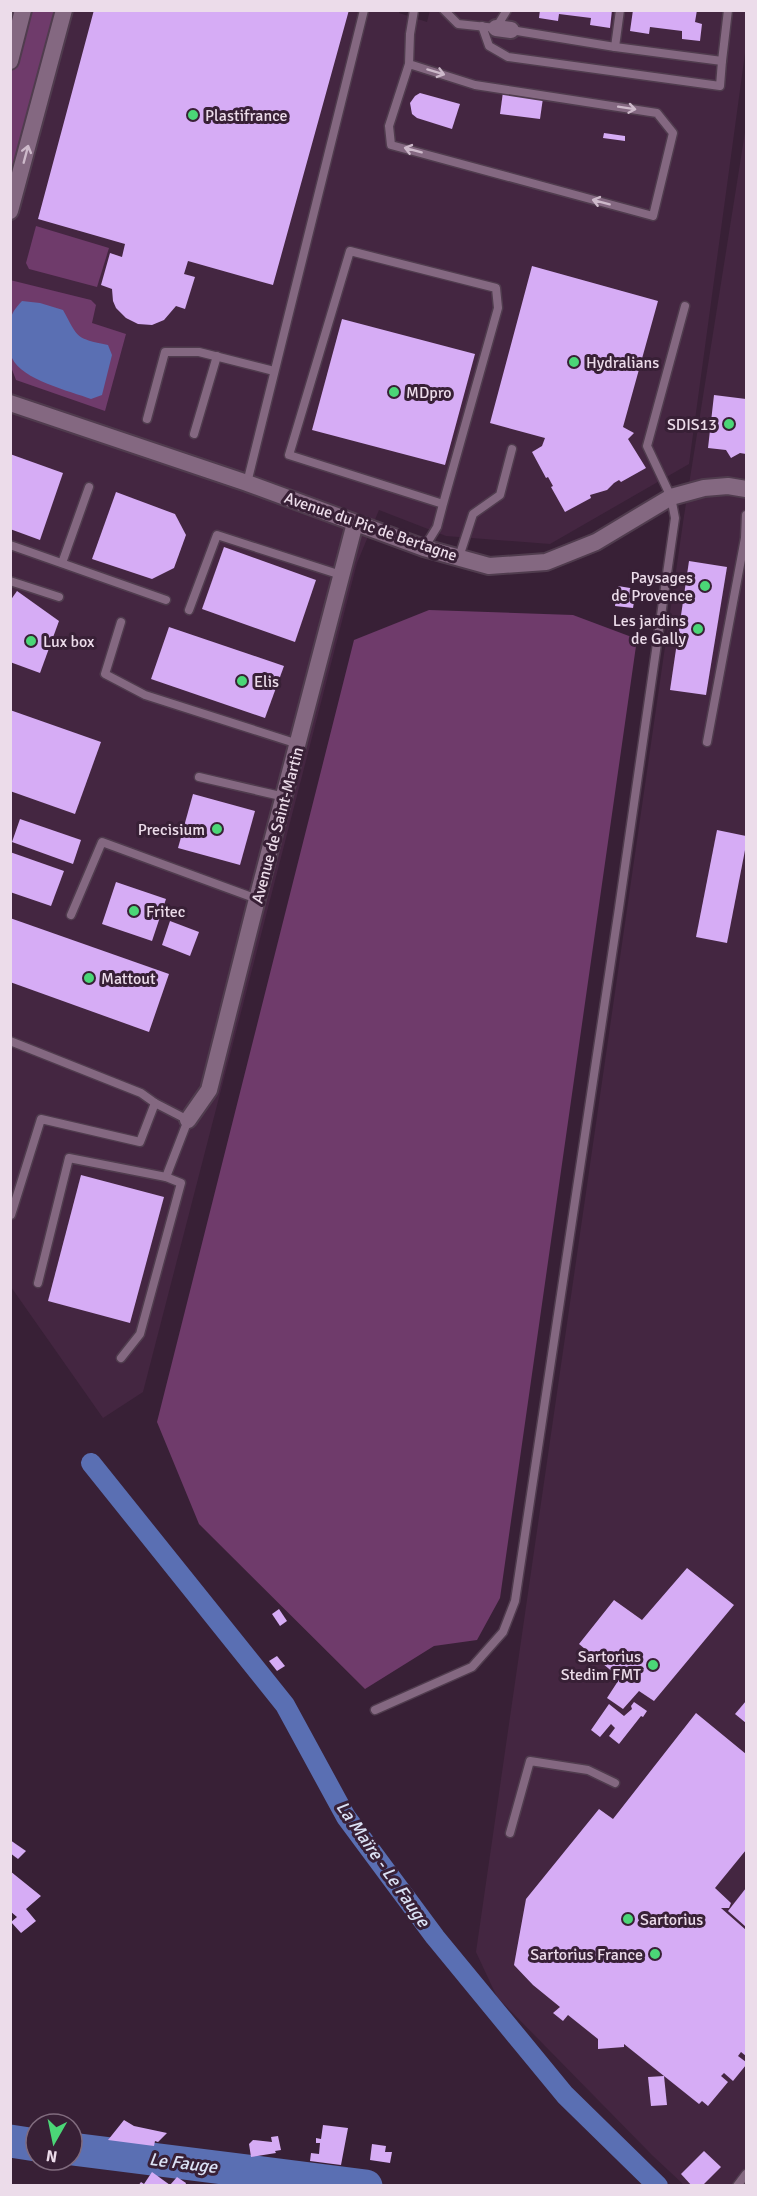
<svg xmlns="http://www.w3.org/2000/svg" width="757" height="2196" viewBox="0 0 757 2196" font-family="Signika,sans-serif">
  <rect width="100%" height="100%" fill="#382036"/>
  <!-- built -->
  <g fill="#442641">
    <path d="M400,10l-1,3 28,9 3,-12 316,1v35l-57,418 -139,80 -104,-8 -67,-26 -22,53 -214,829 -40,26 -92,-131 -1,-1276z"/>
    <path d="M746,126v2059h-62l-31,-29 -156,-159 -21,-45 208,-1436z"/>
  </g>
  <!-- green -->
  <g fill="#6f3b6b">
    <path d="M26,11h31l-46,176v-118z"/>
    <path d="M36,226l73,22 -12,39 -68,-18 -3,-6z"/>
    <path d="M10,280l81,20 5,5 -4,18 34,11 -21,77 -89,-31 -5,-13z"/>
    <path d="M429,610l144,5 64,24 -137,959 -23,42 -43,6 -69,43 -166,-165 -42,-102 197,-782z"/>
  </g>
  <!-- water -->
  <path fill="#5a6fb3" d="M22,301l18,2 23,7c16,29 12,28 45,35l4,10 -10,40 -11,4c-21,-8 -69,-19 -79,-41 -3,-6 -2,-16 -2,-23 0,-18 0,-21 12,-34z"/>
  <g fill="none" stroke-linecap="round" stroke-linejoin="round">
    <!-- canal -->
    <path stroke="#5a6fb3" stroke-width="20" d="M91,1463l194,242 61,112 89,120 130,158 93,91"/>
    <!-- river -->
    <g stroke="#5a6fb3" stroke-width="33">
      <path d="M10,2141l26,4"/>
      <path d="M72,2149l294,37"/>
    </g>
  </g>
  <!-- building -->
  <g fill="#d6acf5">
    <path d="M94,10h255l-76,275 -85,-24 -4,13 11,3 -10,32 -9,-3 -12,14 -12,5 -14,-1 -12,-6 -10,-10 -3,-7 -1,-12 -11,-4 9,-32 12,4 3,-13 -87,-25z"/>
    <path d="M540,10h72l-2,18 -20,-3 1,-7 -32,-4 -1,7 -19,-3z"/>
    <path d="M633,10h64l-2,12 7,2 -2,17 -18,-2v-8l-32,-4 -1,7 -19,-3z"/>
    <path d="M503,92l40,6 -3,21 -40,-5z"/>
    <path d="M420,93l40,11 -8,25 -35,-11 -5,-4 -2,-11 5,-7z"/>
    <path d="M604,133l21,3v5l-22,-3z"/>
    <path d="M532,266l126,35 -35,126 11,6 -6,6 18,29 -25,14 -2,-2 -5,3 -7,7 -17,5 1,3 -26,14 -14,-25 2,-1 -5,-9 -2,1 -14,-26 10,-6 3,-8 -55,-15z"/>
    <path d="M342,319l133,35 -30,111 -133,-35z"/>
    <path d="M714,395l32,4v55l-6,-1 -9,5 -5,-8 -18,-2z"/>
    <path d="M10,454l53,19 -23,67 -30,-11z"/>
    <path d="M116,492l59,22 11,21 -12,33 -22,11 -60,-20z"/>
    <path d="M224,547l92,33 -21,62 -93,-33z"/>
    <path d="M689,561l38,6 -21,128 -36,-5z"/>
    <path d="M618,586l18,3 -3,19 -18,-2z"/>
    <path d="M17,591l42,30 -19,52 -30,-11v-61z"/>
    <path d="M169,627l115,39 -19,52 -114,-39z"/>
    <path d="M10,710l91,32 -26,72 -65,-23z"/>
    <path d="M193,794l62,17 -15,54 -62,-17z"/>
    <path d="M20,819l61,21 -8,24 -61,-22z"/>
    <path d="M717,830l29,6v9l-19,98 -31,-6z"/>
    <path d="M10,852l54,19 -13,35 -41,-14z"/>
    <path d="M116,882l50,17 -14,42 -50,-17z"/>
    <path d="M10,918l159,56 -20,58 -139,-50z"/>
    <path d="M170,921l29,11 -9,24 -28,-11z"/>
    <path d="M81,1175l83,22 -34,126 -82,-22z"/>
    <path d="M687,1568l47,37 -80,96 -15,-10 -16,18 -16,-11 13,-20 -41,-34 35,-44 28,20z"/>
    <path d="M279,1609l8,12 -7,5 -8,-12z"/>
    <path d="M277,1656l8,10 -8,5 -8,-10z"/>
    <path d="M746,1701v22l-11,-9z"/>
    <path d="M634,1702l13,9 -4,6 -2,-1 -22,28 -10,-8 6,-8 -4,-4 -11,13 -9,-7 18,-26 15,12 8,-7 -1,-3z"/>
    <path d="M696,1713l50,41v96l-31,38 16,15 -2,5h-8l25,22v126l-5,-4 -3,4 8,6v3l-13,16 -9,-8 -3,3 7,6 -20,24 -6,-5 -3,3 -75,-60v3l-26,2v-10l-30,-24 -5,6 -10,-8 7,-6 -27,-22 -19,-20 12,-66 73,-90 14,10z"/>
    <path d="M10,1840l16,11 -8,8 -8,-6z"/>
    <path d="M10,1871l31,25 -15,13 10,12 -15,12 -10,-11 6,-5 -7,-6z"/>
    <path d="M746,1888v39l-18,-16z"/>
    <path d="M664,2076l3,29 -16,1 -3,-29z"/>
    <path d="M124,2120l10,6 33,7 -9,9 -3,-1 -1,5 -46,-6z"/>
    <path d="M323,2125l25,3 -7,37 -31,-4 1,-8 8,1 1,-11h-4v-5l5,1z"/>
    <path d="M278,2136l3,14 -6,1 1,2 -25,4 -2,-13 4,-4 19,2 -1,-5z"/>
    <path d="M372,2144l14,2 -1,6h7l-2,11 -20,-3z"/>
    <path d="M704,2151l17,16 -19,19h-10l-11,-12z"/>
    <path d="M152,2172l18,13 7,-8 9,6 -1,3h-47l3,-4 3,2z"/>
  </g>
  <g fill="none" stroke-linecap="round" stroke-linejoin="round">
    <defs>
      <g id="lane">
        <path d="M444,10l14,14 38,4 11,-18"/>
        <path d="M482,26l7,20 19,11 212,29 2,-25"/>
        <path d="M511,30l104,17 107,14 6,-51"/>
        <path d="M615,47l5,-37"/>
        <path d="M409,64l-20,62 2,19 262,71 20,-83 -16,-20 -182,-28 -66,-21 1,-30 4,-24"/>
        <path d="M147,419l18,-67h34l75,19"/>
        <path d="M194,434l23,-78"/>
        <path d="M247,483l117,-473"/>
        <path d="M10,545l156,55"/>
        <path d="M424,548l13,-21 6,-23 55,-196 -2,-20 -146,-37 -61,204 154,49"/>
        <path d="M459,557l14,-43 27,-19 12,-46"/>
        <path d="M62,563l27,-76"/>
        <path d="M10,581l49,16"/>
        <path d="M189,610l28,-75 124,40"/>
        <path d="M121,622l-16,52 40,21 153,49"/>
        <path d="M707,742l38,-204 1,-23"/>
        <path d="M199,777l86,20"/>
        <path d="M71,915l31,-73 155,57"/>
        <path d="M10,1041l131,52 14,10"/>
        <path d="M11,1215l30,-96 99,23 15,-39 33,17 -22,57 15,6 -41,151 -19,24"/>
        <path d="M38,1283l31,-125 97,19"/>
        <path d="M375,1710l97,-43 31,-35 12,-31 104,-693 56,-390 -4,-21 -24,-51 38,-140"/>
        <path d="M510,1833l20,-72 58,9 27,13"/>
        <path d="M737,2186l9,-12"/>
      </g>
      <g id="street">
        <path d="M496,28l15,2"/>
        <path d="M10,61l13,-51"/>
        <path d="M10,211l54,-201"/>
        <path d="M10,403l237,80 177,65 65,18 57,-4 50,-20 75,-45 33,-9 24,-2 18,3"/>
        <path d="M188,1120l21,-30 48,-191 98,-376"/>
      </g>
    </defs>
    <!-- lane casing -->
    <use href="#lane" stroke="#503c4e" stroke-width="11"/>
    <!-- street casing -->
    <use href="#street" stroke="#503c4e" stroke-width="20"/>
    <!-- lane -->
    <use href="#lane" stroke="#846881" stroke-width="8"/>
    <!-- street -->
    <use href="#street" stroke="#846881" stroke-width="16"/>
  </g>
  <!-- one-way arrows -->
  <defs><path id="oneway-shaft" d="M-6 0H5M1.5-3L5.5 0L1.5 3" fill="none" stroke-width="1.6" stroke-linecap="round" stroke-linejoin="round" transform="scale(1.5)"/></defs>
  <g stroke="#cdb9ca">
    <use href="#oneway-shaft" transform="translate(436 72) rotate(17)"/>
    <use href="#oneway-shaft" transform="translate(627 108) rotate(9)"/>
    <use href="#oneway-shaft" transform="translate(413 150) rotate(-165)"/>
    <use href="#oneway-shaft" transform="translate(26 154) rotate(-75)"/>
    <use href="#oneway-shaft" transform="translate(601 202) rotate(-165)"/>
  </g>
  <!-- markers -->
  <g fill="#4bd677" stroke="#382036" stroke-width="2">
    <circle cx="193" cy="115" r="6"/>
    <circle cx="574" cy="362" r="6"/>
    <circle cx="394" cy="392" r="6"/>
    <circle cx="729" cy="424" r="6"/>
    <circle cx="705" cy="586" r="6"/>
    <circle cx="698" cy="629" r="6"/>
    <circle cx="31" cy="641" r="6"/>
    <circle cx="242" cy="681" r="6"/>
    <circle cx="217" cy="829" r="6"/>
    <circle cx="134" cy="911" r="6"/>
    <circle cx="89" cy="978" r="6"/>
    <circle cx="653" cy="1665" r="6"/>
    <circle cx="628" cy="1919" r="6"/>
    <circle cx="655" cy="1954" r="6"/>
  </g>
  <g text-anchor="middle" stroke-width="6" stroke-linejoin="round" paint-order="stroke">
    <!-- poi labels -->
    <g font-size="16" fill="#ecdcea" stroke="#382036" text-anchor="start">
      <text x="205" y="121">Plastifrance</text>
      <text x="586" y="368">Hydralians</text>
      <text x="406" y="398">MDpro</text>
      <text x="717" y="430" text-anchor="end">SDIS13</text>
      <text x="693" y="583" text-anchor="end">Paysages<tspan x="693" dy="18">de Provence</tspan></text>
      <text x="686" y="626" text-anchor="end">Les jardins<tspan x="686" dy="18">de Gally</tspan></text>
      <text x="43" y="647">Lux box</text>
      <text x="254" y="687">Elis</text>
      <text x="205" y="835" text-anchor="end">Precisium</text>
      <text x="146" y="917">Fritec</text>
      <text x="101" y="984">Mattout</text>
      <text x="641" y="1662" text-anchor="end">Sartorius<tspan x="641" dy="18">Stedim FMT</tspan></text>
      <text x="640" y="1925">Sartorius</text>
      <text x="643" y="1960" text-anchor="end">Sartorius France</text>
    </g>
    <!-- street labels -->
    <g font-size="16" fill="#ecdcea" stroke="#382036">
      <text transform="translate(371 526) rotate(19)" y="6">Avenue du Pic de Bertagne</text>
      <text transform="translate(277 825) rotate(-75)" y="6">Avenue de Saint-Martin</text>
    </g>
    <!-- water labels -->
    <g font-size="18" font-style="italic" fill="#dbe2f5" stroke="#382036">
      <text transform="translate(383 1864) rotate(55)" y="6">La Maïre - Le Fauge</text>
      <text transform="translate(183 2163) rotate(7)" y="6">Le Fauge</text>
    </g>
  </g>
  <!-- border -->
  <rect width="757" height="2196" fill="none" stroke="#ecdcea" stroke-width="24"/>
  <!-- north arrow -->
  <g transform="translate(54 2142) rotate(189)"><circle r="28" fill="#382036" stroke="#806b7e" stroke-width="1.5"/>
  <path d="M0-4.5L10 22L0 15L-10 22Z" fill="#4bd677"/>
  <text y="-9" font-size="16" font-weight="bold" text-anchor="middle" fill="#ecdcea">N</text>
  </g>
</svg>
